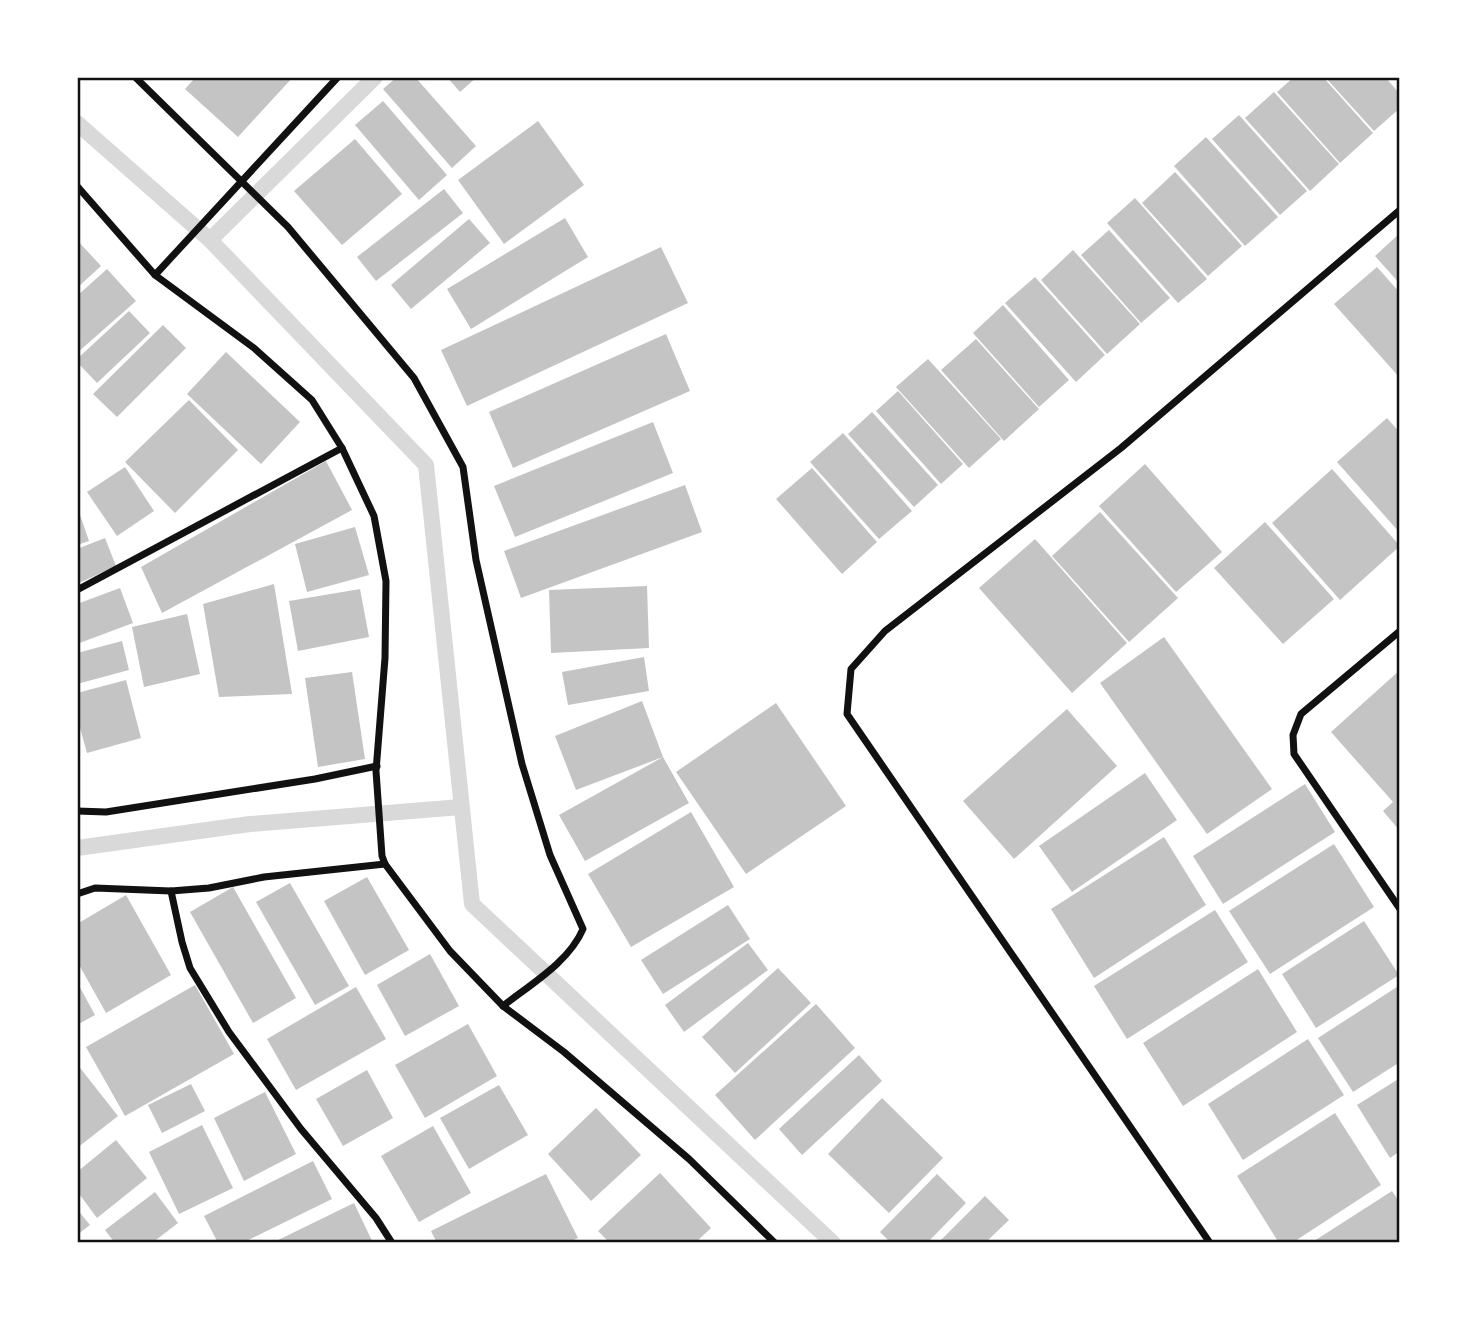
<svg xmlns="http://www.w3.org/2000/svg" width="1477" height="1320" viewBox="0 0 1477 1320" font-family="Roboto,sans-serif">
  <rect width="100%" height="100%" fill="#fff"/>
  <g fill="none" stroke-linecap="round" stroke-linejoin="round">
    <!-- stream -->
    <g stroke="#d9d9d9" stroke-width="16">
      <path d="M77,123l133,117 216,225 46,439 361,339"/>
      <path d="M210,240l165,-163"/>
      <path d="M77,848l173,-24 211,-17"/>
    </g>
  </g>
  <!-- building -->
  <g fill="#c4c4c4">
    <path d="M196,77h97l-55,60 -53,-48z"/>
    <path d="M397,77h18l61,69 -24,22 -69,-79z"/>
    <path d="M447,77h30l-17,15z"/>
    <path d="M1294,77h29l50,56 -33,30 -63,-71z"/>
    <path d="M1325,77h60l15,17v14l-26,23z"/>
    <path d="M1274,92l65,72 -29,27 -65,-73z"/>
    <path d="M383,101l64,74 -28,25 -64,-75z"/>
    <path d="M1239,115l68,76 -27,24 -68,-76z"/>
    <path d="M538,121l46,64 -80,59 -46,-64z"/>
    <path d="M1206,137l72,80 -33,29 -71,-80z"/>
    <path d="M355,139l47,55 -60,51 -48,-54z"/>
    <path d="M1175,172l67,74 -34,30 -66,-73z"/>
    <path d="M444,189l19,24 -87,68 -19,-24z"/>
    <path d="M1135,198l72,81 -29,24 -71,-80z"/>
    <path d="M565,218l23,39 -117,72 -24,-40z"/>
    <path d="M469,219l21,24 -79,66 -20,-24z"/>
    <path d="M1109,230l61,68 -29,25 -60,-68z"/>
    <path d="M1400,233v51l-25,-28z"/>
    <path d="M77,240l24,26 -24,22z"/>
    <path d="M661,247l27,56 -221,103 -26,-56z"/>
    <path d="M1073,250l67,74 -33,30 -66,-74z"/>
    <path d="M1377,267l23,26v85l-66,-74z"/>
    <path d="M107,269l29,32 -59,52v-57z"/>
    <path d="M1035,277l70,78 -29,27 -71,-79z"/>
    <path d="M1003,305l66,75 -30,27 -66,-74z"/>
    <path d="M129,311l21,22 -53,50 -20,-21v-3z"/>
    <path d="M163,325l23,23 -69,69 -24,-23z"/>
    <path d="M666,334l24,57 -177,77 -24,-56z"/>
    <path d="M976,339l63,70 -35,32 -63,-71z"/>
    <path d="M226,352l74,70 -39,42 -74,-70z"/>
    <path d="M928,359l73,80 -32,29 -73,-81z"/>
    <path d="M898,391l65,73 -22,20 -65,-73z"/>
    <path d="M189,400l49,50 -63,63 -50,-51z"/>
    <path d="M872,412l66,73 -24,22 -66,-73z"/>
    <path d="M1387,418l13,15v100l-63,-71z"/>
    <path d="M653,422l20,51 -158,64 -21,-51z"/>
    <path d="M843,433l69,78 -33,28 -69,-77z"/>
    <path d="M326,461l26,49 -190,103 -21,-46z"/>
    <path d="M1145,464l77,88 -46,40 -77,-86z"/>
    <path d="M125,467l29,44 -37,25 -30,-44z"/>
    <path d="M812,468l65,74 -35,32 -66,-75z"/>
    <path d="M1332,469l68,77 -60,54 -68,-77z"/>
    <path d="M685,485l17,47 -181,66 -17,-47z"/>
    <path d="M77,506l12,35 -12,4z"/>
    <path d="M1100,512l78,86 -49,44 -77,-86z"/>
    <path d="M1265,522l69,77 -51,45 -69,-76z"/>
    <path d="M355,527l14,48 -62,17 -12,-48z"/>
    <path d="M105,538l11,28 -39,18v-35z"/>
    <path d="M1035,539l92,104 -55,50 -93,-105z"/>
    <path d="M274,584l18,110 -73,3 -16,-93z"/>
    <path d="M647,586l2,62 -98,5 -2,-63z"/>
    <path d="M120,588l13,35 -56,21v-40z"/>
    <path d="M360,589l9,48 -71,14 -9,-50z"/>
    <path d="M187,614l13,60 -56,13 -12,-60z"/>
    <path d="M1164,637l108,152 -65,45 -107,-151z"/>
    <path d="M122,641l7,29 -52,14v-31z"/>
    <path d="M644,657l5,34 -81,14 -6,-33z"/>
    <path d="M1400,670v161l-17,-20 10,-9 -62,-70z"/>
    <path d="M352,672l13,87 -47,8 -13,-89z"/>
    <path d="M126,680l15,58 -54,15 -10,-36v-24z"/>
    <path d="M642,701l21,56 26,46 -104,58 -26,-46 104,-58 -87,33 -21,-54z"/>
    <path d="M776,703l70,103 -100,68 -70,-102z"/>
    <path d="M1067,709l50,57 -103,93 -51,-58z"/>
    <path d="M1145,773l32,47 -105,72 -33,-46z"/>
    <path d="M1305,784l30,48 -112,72 -30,-48z"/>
    <path d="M691,812l43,75 -103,60 -43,-73z"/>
    <path d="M1164,837l42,68 -112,73 -43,-69z"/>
    <path d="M1334,844l40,63 -104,67 -41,-63z"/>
    <path d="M367,877l42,73 -44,25 -41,-74z"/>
    <path d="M290,883l59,103 -34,19 -59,-103z"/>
    <path d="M233,887l63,111 -43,25 -63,-111z"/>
    <path d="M126,895l45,80 -65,38 -29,-52v-37z"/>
    <path d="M728,905l22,34 -87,55 -22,-34z"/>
    <path d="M1215,910l33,52 -121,77 -33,-53z"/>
    <path d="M1364,921l35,54 -83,53 -34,-54z"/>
    <path d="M748,943l20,27 -84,62 -19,-27z"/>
    <path d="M430,954l29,52 -54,30 -28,-51z"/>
    <path d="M778,968l33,35 -76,70 -33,-36z"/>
    <path d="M1258,969l39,63 -114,74 -40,-63z"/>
    <path d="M77,982l18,33 -18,10z"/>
    <path d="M195,985l39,69 -109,62 -39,-69z"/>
    <path d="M1400,985v77l-47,30 -35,-54z"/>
    <path d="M356,987l30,52 -90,51 -29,-51z"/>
    <path d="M816,1004l39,44 -100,92 -40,-45z"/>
    <path d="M468,1024l29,52 -72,42 -30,-53z"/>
    <path d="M1308,1039l36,56 -101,65 -35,-56z"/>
    <path d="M859,1055l23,26 -80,74 -23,-26z"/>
    <path d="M77,1064l41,52 -41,32z"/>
    <path d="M367,1070l26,48 -50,28 -27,-47z"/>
    <path d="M1400,1078v73l-10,7 -33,-53z"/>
    <path d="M191,1084l14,27 -43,22 -14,-28z"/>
    <path d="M499,1085l29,50 -59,34 -29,-51z"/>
    <path d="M265,1092l31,62 -52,27 -30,-63z"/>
    <path d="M882,1098l61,60 -54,55 -61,-59z"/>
    <path d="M596,1108l45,47 -50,46 -43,-47z"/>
    <path d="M1335,1113l46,72 -89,58h-13l-42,-67z"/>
    <path d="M202,1125l31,63 -54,26 -30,-62z"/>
    <path d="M433,1126l38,67 -52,29 -38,-66z"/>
    <path d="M116,1140l31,38 -50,40 -20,-27v-19z"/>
    <path d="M313,1161l19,38 -90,44h-24l-14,-27z"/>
    <path d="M660,1173l51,55 -16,15h-85l-12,-12z"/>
    <path d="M546,1174l32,64 -11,5h-130l-6,-12z"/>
    <path d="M937,1174l29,29 -39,40h-36l-11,-11z"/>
    <path d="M1392,1191l8,12v40h-89z"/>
    <path d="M155,1192l23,31 -26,20h-37l-10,-13z"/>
    <path d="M985,1196l24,24 -24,23h-47z"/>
    <path d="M354,1203l19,40h-101z"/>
    <path d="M77,1209l13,16 -13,10z"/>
  </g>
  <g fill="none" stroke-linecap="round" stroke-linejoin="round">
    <!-- minor -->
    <g stroke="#111" stroke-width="7">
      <path d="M135,77l153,150 126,151 49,89 13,93 46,204 28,91 33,74c-14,33 -52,55 -80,77"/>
      <path d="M77,186l78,89 99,73 58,52 30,48 32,68 12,65 -1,77 -9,113 6,85 3,8 65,87 53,55 61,46 125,107 86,84"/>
      <path d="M155,275l183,-198"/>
      <path d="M77,590l265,-142"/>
      <path d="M1400,631l-99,83 -8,21 1,19 106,155"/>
      <path d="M77,811l29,1 209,-33 62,-13"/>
      <path d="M171,891l11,51 8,26 39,64 72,97 75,89 16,25"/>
      <path d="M77,894l18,-6 76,3 38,-3 55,-11 121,-13"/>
      <path d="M1210,1243l-363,-529 4,-45 34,-38 236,-183 279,-238"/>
    </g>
  </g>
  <!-- border -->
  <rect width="1477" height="1320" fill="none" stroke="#ffffff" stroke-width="158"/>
  <rect x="79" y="79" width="1319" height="1162" fill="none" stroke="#111" stroke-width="2.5"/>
</svg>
